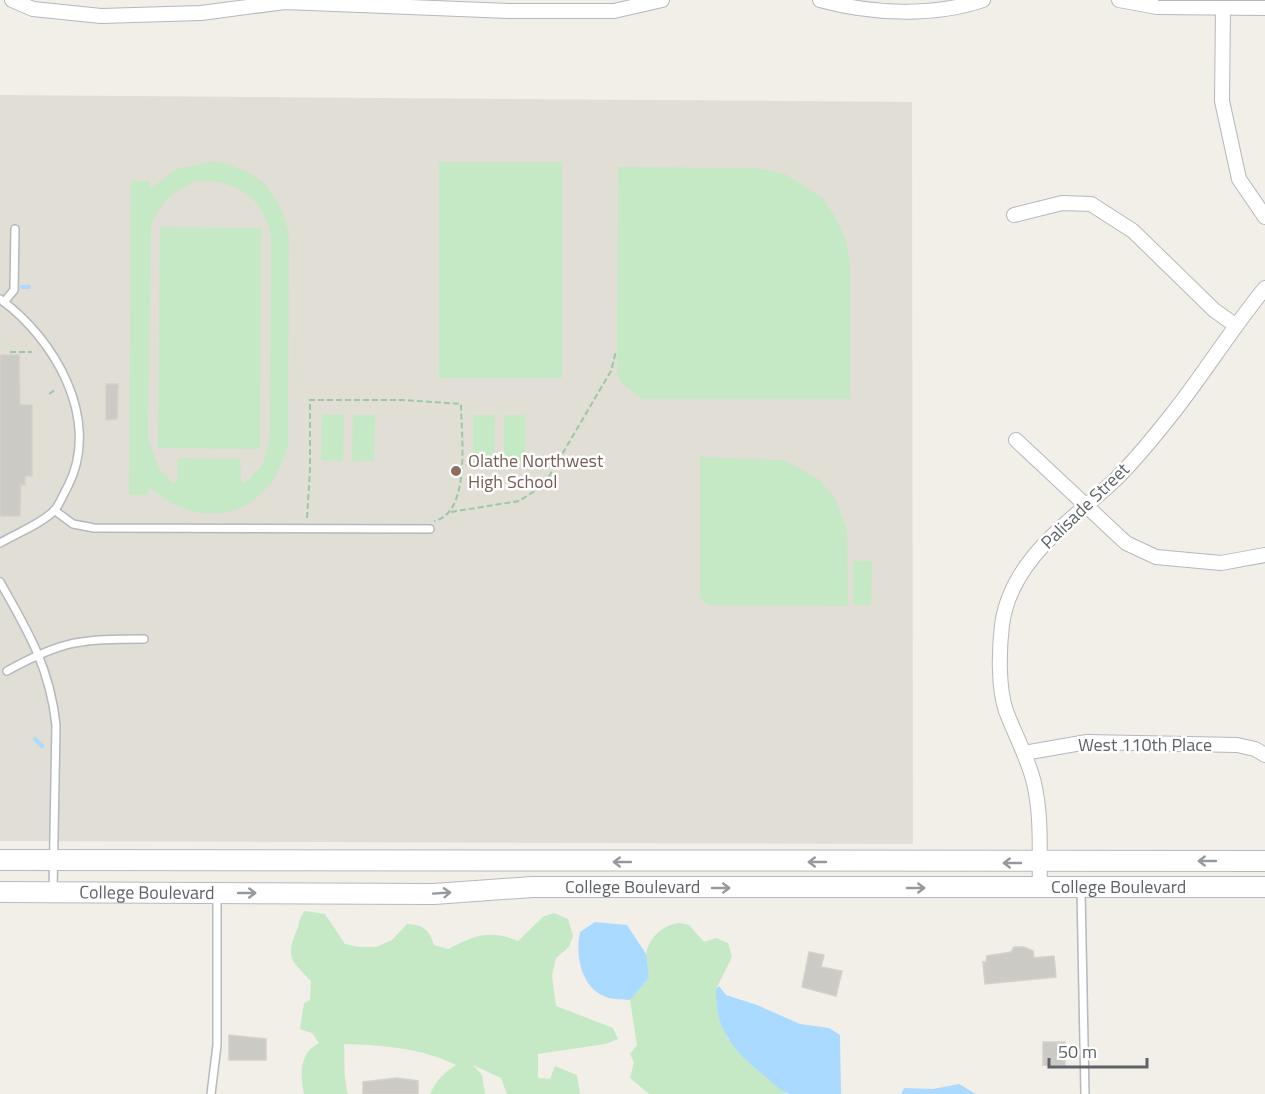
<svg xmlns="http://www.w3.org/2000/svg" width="1265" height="1094" viewBox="0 0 1265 1094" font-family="'Titillium Web',sans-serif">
  <rect width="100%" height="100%" fill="#f1efe8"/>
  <!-- education -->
  <path fill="#e1ded6" d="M0,95l912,7 1,742 -913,-3z"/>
  <!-- green -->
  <g fill="#c5e8c5" fill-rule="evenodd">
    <path d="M214,161c45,10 66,29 75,75l-1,206c-15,73 -84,94 -139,45l-1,8h-19l2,-314h19v8l27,-20zM198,181c38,-1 66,16 73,56l-1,201 -7,26 -18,19 -4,-3 -1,-21 -62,-1 -1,22 -4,4 -14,-15 -11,-31 3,-214c11,-23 23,-35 47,-43z"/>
    <rect x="439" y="162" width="123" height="216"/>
    <path d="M618,167l138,1 29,6 37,24 12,17 12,25 4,23v136h-209l-24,-21z"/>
    <path d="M160,227l101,1 -1,221 -102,-1z"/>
    <path d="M322,414l22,1 -1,46 -22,-1z"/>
    <path d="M353,415h22l-1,46h-22z"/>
    <path d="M473,415h22l-1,47h-21z"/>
    <rect x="504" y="415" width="21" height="47"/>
    <path d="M700,457l84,3 36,20 16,20 11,31 1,75 -140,-1 -8,-8z"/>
    <path d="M853,561h19l-1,44h-18z"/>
    <path d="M305,911l20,3 20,30 14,3h17l16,-7 15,-16c16,1 22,5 27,21l14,4c26,-13 41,-20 70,-8l25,-24 11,-4 14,6 5,17 -4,11 -13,11 -4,18 4,30 57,22 5,11 -13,5 -67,10v24l12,1 5,-13 22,9 3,19h-73l-6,-16 -28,-13 9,10 3,19h-55c7,-15 14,-21 26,-29 -34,-17 -74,-20 -112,-21 1,15 -1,35 4,50h-44c-4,-19 -5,-41 15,-51l-7,-10 -12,-4 4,-26 6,-3 1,-19c-18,-19 -26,-22 -15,-49 4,-8 2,-13 9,-21z"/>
    <path d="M680,923l9,2 15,17 12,-4 12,5 4,14 -16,32 11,49 28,30 32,26h-138l-19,-16 4,-16 -4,-8 7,-9 -7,-45 19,-22c-1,-7 -4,-17 -3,-24 3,-17 18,-30 34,-31z"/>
  </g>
  <!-- water -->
  <g fill="#aadaff">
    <path d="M595,922l32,3 19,29 3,24 -19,22c-7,-1 -17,0 -24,-3 -25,-9 -31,-42 -26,-65z"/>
    <path d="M719,986l7,9 31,10 43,19 29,4 11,7 1,59c-16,0 -35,0 -51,0 -8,-1 -17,-11 -23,-16 -32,-26 -52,-46 -51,-89z"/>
    <path d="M959,1084l17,10h-75l3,-6 29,1z"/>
  </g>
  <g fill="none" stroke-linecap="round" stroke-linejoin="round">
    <!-- stream -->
    <g stroke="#aadaff" stroke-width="4">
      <path d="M22,287h7"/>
      <path d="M35,739l7,7"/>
    </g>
  </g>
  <!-- building -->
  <g fill="#cccac5" stroke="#d6d1c6" stroke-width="1.5">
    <path d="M0,355h19l1,50h12v71h-7v9l-4,-1 -1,32h-20z"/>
    <path d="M106,384h12l-1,35 -11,1z"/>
    <path d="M1014,947h10l9,4 1,7 20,-2 2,21 -71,7 -2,-22h3l1,-6 24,-4z"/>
    <path d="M809,952l15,3 -3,12 21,4 -6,25 -34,-9z"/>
    <path d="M229,1035l37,4v21h-37z"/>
    <path d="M1043,1042h22v24l-22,-1z"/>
    <path d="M397,1078l21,3v13h-55v-12z"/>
  </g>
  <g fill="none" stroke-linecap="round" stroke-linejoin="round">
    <defs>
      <g id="service">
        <path d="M0,299c54,39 102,120 68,187 -4,7 -8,17 -13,24 -14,14 -38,23 -55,33"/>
        <path d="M4,302l10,-12 1,-61"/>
        <path d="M54,510l19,14 21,4 336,1"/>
        <path d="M0,582c28,49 50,86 56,143l-3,166"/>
        <path d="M7,671c56,-31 74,-32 137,-32"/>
        <path d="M1081,890l4,204"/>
        <path d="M211,1094l6,-49v-149"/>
      </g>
      <g id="minor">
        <path d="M12,0l21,9 68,7 100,-3 84,-11 224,9h105l48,-11"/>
        <path d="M820,0c51,14 113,17 163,0"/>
        <path d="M1119,0l38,7 108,1"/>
        <path d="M1223,8l-1,93 17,78 26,38"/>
        <path d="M1014,215l48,-12 29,1 42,27 81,79 21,15"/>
        <path d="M1016,440l110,103 30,14 65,6 44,-8"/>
        <path d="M1024,753l63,-11 150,3 18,4 10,6"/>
        <path d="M1040,888c-1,-35 2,-71 -6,-105 -6,-25 -19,-48 -28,-72 -8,-24 -7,-61 -4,-86 9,-67 70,-104 115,-147 21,-21 41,-46 59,-69 31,-40 57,-82 89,-121"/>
      </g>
      <g id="secondary">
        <path d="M0,860l1265,1"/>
        <path id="s1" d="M0,892l434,2 98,-7h733"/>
      </g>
    </defs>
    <!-- service casing -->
    <use href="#service" stroke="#b5b8bc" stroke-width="10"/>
    <!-- minor casing -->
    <use href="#minor" stroke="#b5b8bc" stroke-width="16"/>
    <!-- secondary casing -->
    <use href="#secondary" stroke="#b6babf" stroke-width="22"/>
    <!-- path -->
    <g stroke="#9cc7a9" stroke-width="2" stroke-dasharray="6 3" stroke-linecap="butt">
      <path d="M10,352h22"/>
      <path d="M49,394l6,-4"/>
      <path d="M451,512l68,-11 25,-16 67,-114 5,-20"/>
      <path d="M307,518l3,-48v-70h93l58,4c0,29 11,109 -27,117"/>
    </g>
    <!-- service -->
    <use href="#service" stroke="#fff" stroke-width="7"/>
    <!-- minor -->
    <use href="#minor" stroke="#fff" stroke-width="14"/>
    <!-- secondary -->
    <use href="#secondary" stroke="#fff" stroke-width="20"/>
  </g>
  <!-- one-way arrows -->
  <defs><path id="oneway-shaft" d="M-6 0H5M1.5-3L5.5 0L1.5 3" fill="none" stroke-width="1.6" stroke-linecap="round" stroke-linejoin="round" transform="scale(1.5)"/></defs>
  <g stroke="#979a9d">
    <use href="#oneway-shaft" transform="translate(1207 861) rotate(180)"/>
    <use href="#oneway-shaft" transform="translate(622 862) rotate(-180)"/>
    <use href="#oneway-shaft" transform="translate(817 862) rotate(-180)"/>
    <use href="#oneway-shaft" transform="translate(1012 863) rotate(-180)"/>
    <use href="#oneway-shaft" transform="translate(721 888)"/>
    <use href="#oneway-shaft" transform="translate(916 888)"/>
    <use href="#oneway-shaft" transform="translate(247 893)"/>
    <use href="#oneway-shaft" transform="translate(442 893) rotate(-4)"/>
  </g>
  <!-- markers -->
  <circle fill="#8d6e63" stroke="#fff" stroke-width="2" cx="456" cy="471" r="6"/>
  <g text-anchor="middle" stroke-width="5" stroke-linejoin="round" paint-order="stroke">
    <!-- education labels -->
    <g font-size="18" fill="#785e54" stroke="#fff" text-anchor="start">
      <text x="468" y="467">Olathe Northwest<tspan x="468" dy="21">High School</tspan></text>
    </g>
    <!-- street labels -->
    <g font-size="18" fill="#5f6368" stroke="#fff">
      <text transform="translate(1085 506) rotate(-44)" y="6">Palisade Street</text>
      <text x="1145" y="751">West 110th Place</text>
      <text dy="6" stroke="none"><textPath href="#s1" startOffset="1119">College Boulevard</textPath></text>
      <text dy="6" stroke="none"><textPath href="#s1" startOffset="633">College Boulevard</textPath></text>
      <text dy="6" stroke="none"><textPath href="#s1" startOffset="147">College Boulevard</textPath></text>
    </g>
  </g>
  <!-- scale -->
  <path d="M1049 1058v9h98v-9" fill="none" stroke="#5f6368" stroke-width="3"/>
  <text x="1058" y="1058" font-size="18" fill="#5f6368" stroke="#ffffff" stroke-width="4.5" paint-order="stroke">50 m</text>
</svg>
